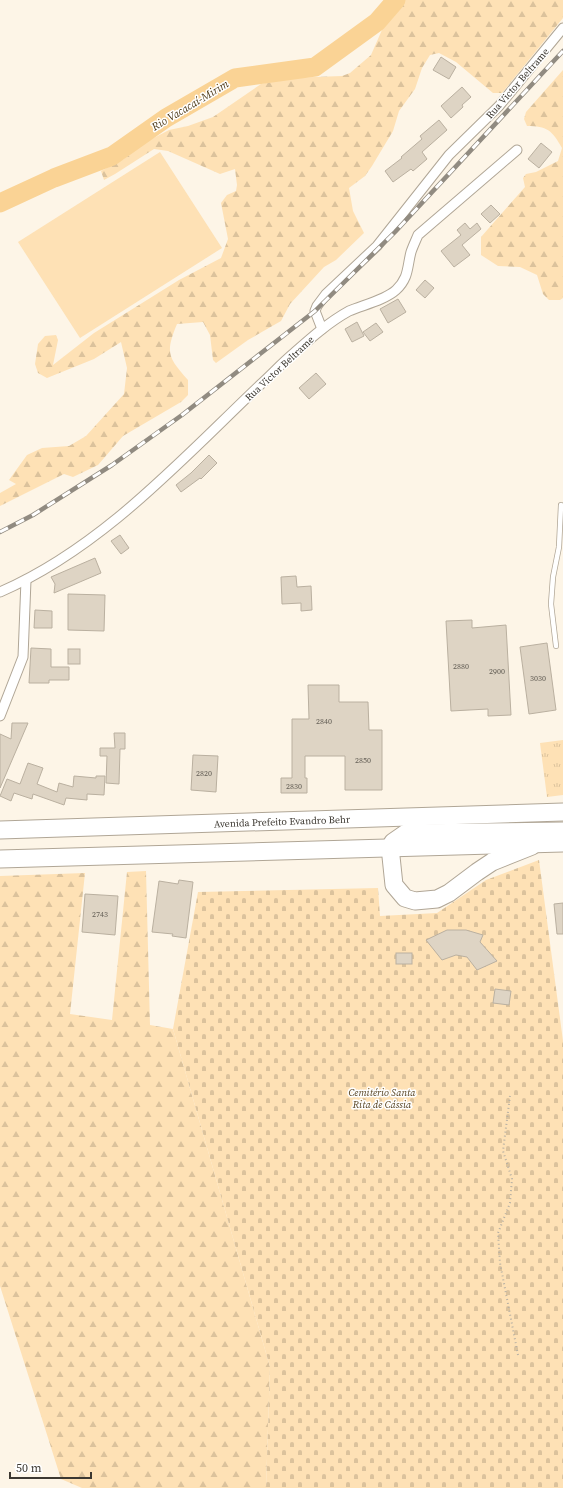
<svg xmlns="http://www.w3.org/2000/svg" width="563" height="1488" viewBox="0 0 563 1488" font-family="'Source Serif 4',serif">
  <defs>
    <pattern id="grass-tufts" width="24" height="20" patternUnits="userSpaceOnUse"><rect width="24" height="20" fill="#fee1b5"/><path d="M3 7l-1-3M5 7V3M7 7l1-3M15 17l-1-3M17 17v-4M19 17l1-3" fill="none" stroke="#dbc29c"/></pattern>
    <pattern id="forest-firs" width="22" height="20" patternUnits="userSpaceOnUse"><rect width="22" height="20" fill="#fee1b5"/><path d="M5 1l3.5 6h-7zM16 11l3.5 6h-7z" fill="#dbc29c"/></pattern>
    <pattern id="cemetery-stones" width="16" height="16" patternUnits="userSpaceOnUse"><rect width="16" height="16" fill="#fee1b5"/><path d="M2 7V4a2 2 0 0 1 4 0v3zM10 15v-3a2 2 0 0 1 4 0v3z" fill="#dbc29c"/></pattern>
  </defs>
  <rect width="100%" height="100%" fill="#fdf5e7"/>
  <!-- grass -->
  <path fill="url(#grass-tufts)" d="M563,740v55l-16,2 -7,-54z"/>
  <!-- forest -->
  <g fill="url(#forest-firs)">
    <path d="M404,0h159v18l-61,75h-9l-37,-31 -17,-9 -9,2 -8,13 -7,21 -16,22 -6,20 -21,35 -7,10 -16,12 4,23 11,22 -28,27 -12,7 -34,37 -9,17 -33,19 -32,23 -3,-3 -3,-25 -7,-13 -26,2c-12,29 -9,33 11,56v15l-7,7 -58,34 -25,29 -25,12 -9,-3 -64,32v-13l16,-9 -7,-4 18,-25 15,-7 27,-2 17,-10 38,-42 3,-26 -6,-26 -27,17 -47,19 -9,-5 -3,-9 3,-20 7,-8 11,-1 2,5 -5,25 41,-32 85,-53 42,-22 7,-19 -7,-36 6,-8 9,-4 1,-6 -2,-16 -15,5 -52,-23 -14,-2 -39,25 -11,6 -3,-9 23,-12 20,-16 25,-13 19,-4 25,-9 48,-33 26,-6 55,-2 8,-3 21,-18 14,-32z"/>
    <path d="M563,70v228l-3,2h-11l-6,-6 -6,-19 -17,-8 -22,-1 -17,-11v-18l44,-50 -2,-9 3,-4 10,-2 22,-11 4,-13c-10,-18 -15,-22 -35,-22l-3,-7 2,-7z"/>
    <path d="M146,871l4,154 23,4 97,338 -4,121h-184l-21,-9 -61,-193v-410l85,-3 -15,141 42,6 15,-148z"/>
  </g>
  <!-- cemetery -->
  <path fill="url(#cemetery-stones)" d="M539,860l24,181v447h-297l4,-121 -97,-338 25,-137 180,-4 2,28 57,-3 49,-33z"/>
  <!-- pitch -->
  <path fill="#fee1b5" d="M160,152l62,96 -142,90 -62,-96z"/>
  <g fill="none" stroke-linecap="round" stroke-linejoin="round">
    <!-- river -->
    <path stroke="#fad395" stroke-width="19" d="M0,203l54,-25 58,-22 54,-38 69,-40 80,-11 62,-45 19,-22"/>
  </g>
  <!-- building -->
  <g fill="#ded4c4" stroke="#bab0a0">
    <path d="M441,57l15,10 -7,12 -16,-9z"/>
    <path d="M462,87l9,10 -9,8 1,2 -12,11 -10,-12z"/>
    <path d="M439,120l8,10 -25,22 5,7 -14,12 -2,-2 -18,13 -8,-11 17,-13 -1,-1 21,-18 -2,-3z"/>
    <path d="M541,143l11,9 -13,16 -11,-9z"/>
    <path d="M491,205l9,9 -10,9 -9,-9z"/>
    <path d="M465,223l5,6 7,-6 4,6 -19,16 8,10 -16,12 -13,-16 20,-16 -4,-5z"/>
    <path d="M425,280l9,8 -9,10 -9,-8z"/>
    <path d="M398,299l8,13 -18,11 -8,-14z"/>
    <path d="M357,322l7,14 -12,6 -7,-13z"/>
    <path d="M376,323l7,9 -13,9 -7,-9z"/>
    <path d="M316,373l10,11 -17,15 -10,-11z"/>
    <path d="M209,455l8,8 -16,16 -1,-1 -19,14 -5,-7 15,-12z"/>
    <path d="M120,535l9,13 -8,6 -10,-13z"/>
    <path d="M95,558l6,15 -47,20 1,-9 -4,-7z"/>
    <path d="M296,576l1,11 14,-1 1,24 -11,1v-8l-19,1 -1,-27z"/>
    <path d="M68,594l37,1 -1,36 -36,-1z"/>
    <path d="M35,610l17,1v17h-18z"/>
    <path d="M472,620v8l34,-3 5,90 -23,1v-7l-37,2 -5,-90z"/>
    <path d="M547,643l9,67 -27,4 -9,-67z"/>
    <path d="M31,648l20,1v18h18v13h-20v3h-20z"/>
    <rect x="68" y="649" width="12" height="15"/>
    <path d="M308,685h31v17h29l1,28h13v60h-37v-34h-40v22h2v15h-26v-15h11v-59h17z"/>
    <path d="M12,723h16l-28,65v-54l11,5z"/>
    <path d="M114,733h11v16h-5l-1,35 -13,-1 1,-27h-7v-8h15z"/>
    <path d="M193,755l25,1 -2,36 -25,-2z"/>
    <path d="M28,763l15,5 -6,16 20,8 2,-9 14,4 1,-11 22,2v-2h9l-1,19 -17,-1v6l-21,-2 -2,7 -31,-11 -1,5 -18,-6 -3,8 -11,-5 7,-17 13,5z"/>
    <path d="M179,880l14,2 -7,56 -14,-2 1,-2 -21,-2 7,-51 19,3z"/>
    <path d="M85,894l33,2 -3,39 -33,-3z"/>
    <path d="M563,903v31h-6l-3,-30z"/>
    <path d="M447,930h19l17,5 -3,7 17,19 -20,9 -10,-13 -11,-2 -14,5 -16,-20z"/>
    <rect x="396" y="953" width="16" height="11"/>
    <path d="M495,989l16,2 -2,14 -16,-2z"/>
  </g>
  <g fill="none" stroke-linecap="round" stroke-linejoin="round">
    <defs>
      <path id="lane" d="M556,646l-5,-42 2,-27 6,-30 2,-42"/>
      <g id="street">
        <path d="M322,329l-7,-18 2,-5 9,-12 51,-48 72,-91 50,-49 64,-78"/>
        <path d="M0,592c102,-44 182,-133 261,-208 11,-10 21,-21 33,-31 17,-15 35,-31 55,-42 14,-6 36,-11 47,-21 13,-12 11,-23 15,-38 2,-6 5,-12 7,-17l99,-85"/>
        <path d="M0,716l23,-59 3,-77"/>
      </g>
      <g id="highway">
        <path d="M0,830l563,-18"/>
        <path d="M532,846l-40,16 -15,10 -28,21 -12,6 -22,2 -10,-3 -11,-13 -4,-38 3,-5 13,-9 157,-2"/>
        <path d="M0,859l563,-16"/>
      </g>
    </defs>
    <!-- lane casing -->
    <use href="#lane" stroke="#b0a696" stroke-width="6"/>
    <!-- street casing -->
    <use href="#street" stroke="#b0a696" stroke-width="11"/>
    <!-- highway casing -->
    <use href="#highway" stroke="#b0a696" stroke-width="19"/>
    <!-- path -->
    <path stroke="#b5afa3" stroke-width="2" stroke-dasharray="1 3" stroke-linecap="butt" d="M510,1096l-7,55 9,28 -2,24 -12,30 2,30 18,92"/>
    <!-- lane -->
    <use href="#lane" stroke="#fff" stroke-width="4.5"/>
    <!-- street -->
    <use href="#street" stroke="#fff" stroke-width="9"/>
    <!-- highway -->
    <use href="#highway" stroke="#fff" stroke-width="17"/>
    <defs>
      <path id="rail" d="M0,532l33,-17 79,-50 70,-50 133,-104 80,-79 168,-181"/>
    </defs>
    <!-- rail casing -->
    <use href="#rail" stroke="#918b81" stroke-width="4.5"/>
    <!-- rail -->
    <use href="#rail" stroke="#fff" stroke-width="3" stroke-dasharray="9" stroke-linecap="butt"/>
  </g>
  <g text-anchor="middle" stroke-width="3" stroke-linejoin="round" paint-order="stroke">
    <!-- number labels -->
    <g font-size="8" fill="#645f56">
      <text x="461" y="669">2880</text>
      <text x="497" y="674">2900</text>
      <text x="538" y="681">3030</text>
      <text x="324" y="724">2840</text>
      <text x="363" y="763">2850</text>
      <text x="204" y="776">2820</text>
      <text x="294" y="789">2830</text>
      <text x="100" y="917">2743</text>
    </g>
    <!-- street labels -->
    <g font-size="10" fill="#3c3831" stroke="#fff">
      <text transform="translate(517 83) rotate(-49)" y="4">Rua Victor Beltrame</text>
      <text transform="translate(279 368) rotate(-43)" y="4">Rua Victor Beltrame</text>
      <text transform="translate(282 821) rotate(-2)" y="4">Avenida Prefeito Evandro Behr</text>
    </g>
    <!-- park labels -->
    <g font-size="10" font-style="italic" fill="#55411f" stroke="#fff">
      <text x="382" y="1096">Cemitério Santa<tspan x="382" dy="12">Rita de Cássia</tspan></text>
    </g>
    <!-- water labels -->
    <g font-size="11" font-style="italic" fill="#4d3916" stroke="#fff">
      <text transform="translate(190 105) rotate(-31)" y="4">Rio Vacacaí-Mirim</text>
    </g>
  </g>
  <!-- scale -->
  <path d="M10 1472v6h81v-6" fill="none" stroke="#3c3831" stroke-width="2"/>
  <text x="16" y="1472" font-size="12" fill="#3c3831" stroke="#ffffff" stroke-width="3" paint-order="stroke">50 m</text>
</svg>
